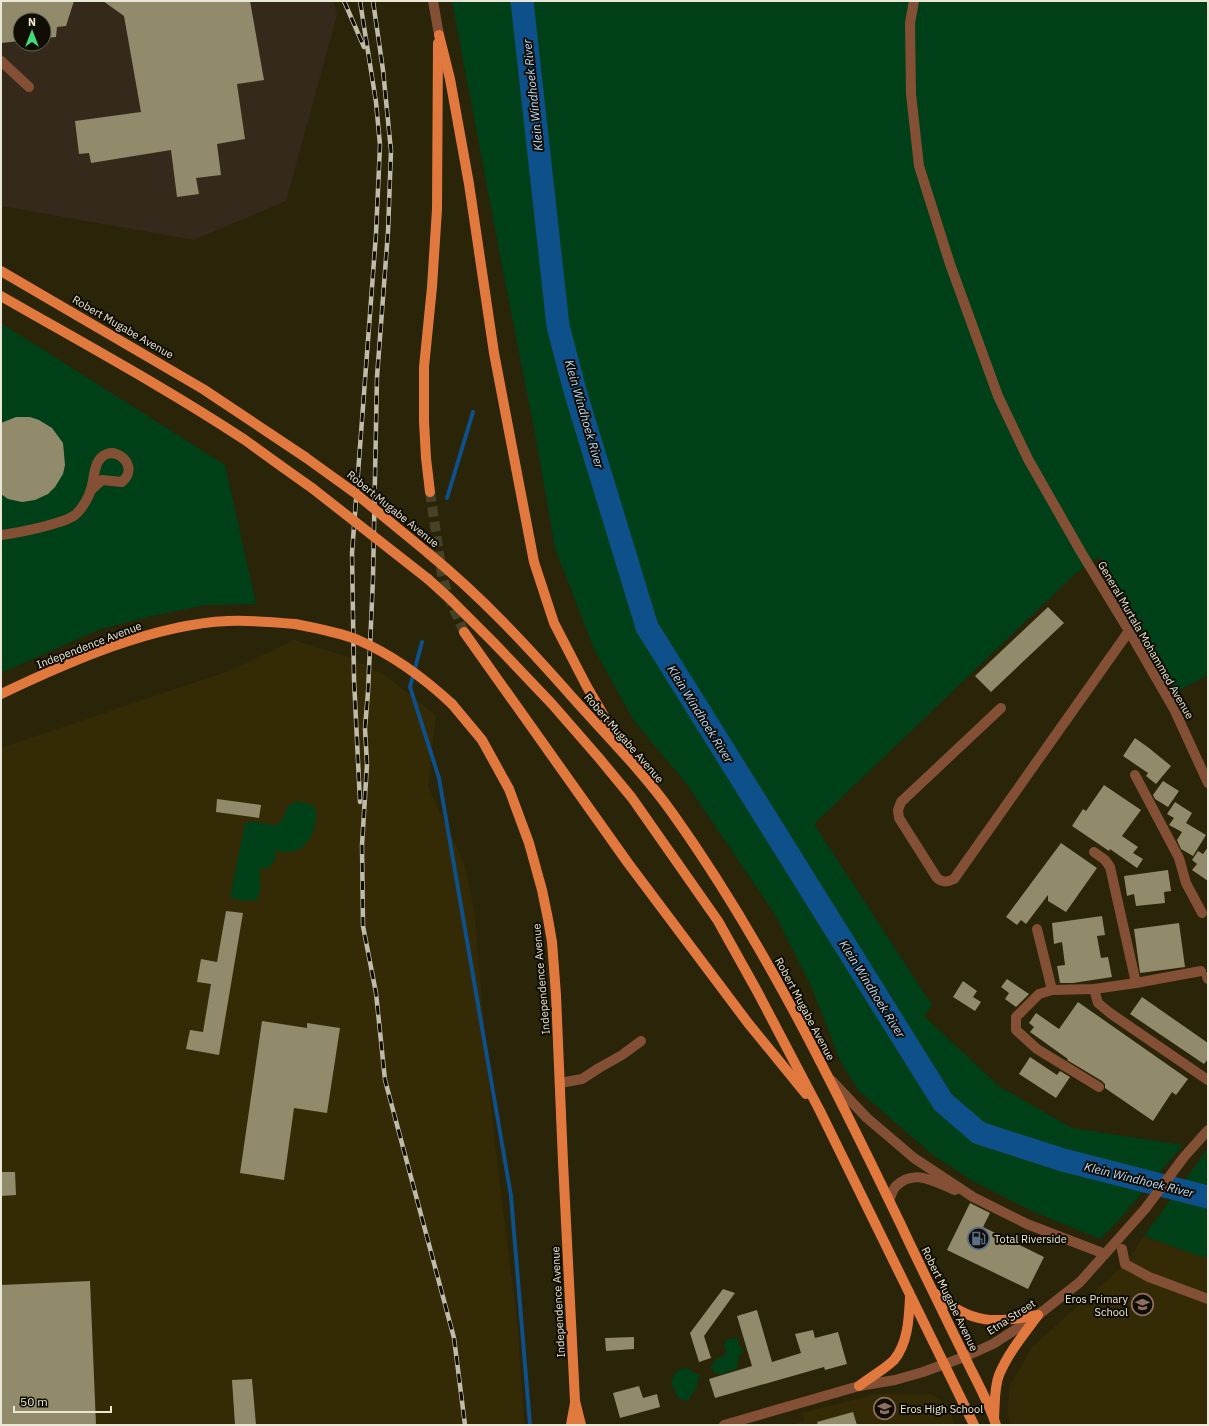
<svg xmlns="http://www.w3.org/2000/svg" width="1209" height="1426" viewBox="0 0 1209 1426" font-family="'IBM Plex Sans',sans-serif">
  <rect width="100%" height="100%" fill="#2a2408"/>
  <!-- industrial -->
  <path fill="#35291b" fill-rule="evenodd" d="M1,1h332l4,14 -51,186 -92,39 -193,-34zM20,20h24v24h-24z"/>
  <!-- built -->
  <g fill="#342b06">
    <path d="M294,640l58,18 32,17 52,40 -8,72 36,76 10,46 19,218 25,202 6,96h-523v-677l233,-79z"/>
    <path d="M1144,1236l64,23v166h-197l-4,-13 3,-26 22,-39 93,-83z"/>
    <path d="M877,1394h54l17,11 7,20h-165l15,-4 -3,-8z"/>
  </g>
  <!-- green -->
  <g fill="#004018">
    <path d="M452,1h756v674l-32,17 -77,-135 -24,17 -261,250 118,181 -8,11 76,71 72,41 111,17 -64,75 -19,19 -70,-29 -57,-29 -40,-26 -74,-64 -18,-28 -29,-75 -38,-75 -89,-131 -51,-61 -40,-72 -39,-101 -20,-114 -38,-194z"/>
    <path d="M1,323l224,142 31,139 -50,1 -58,12 -50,13 -97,43z"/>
    <path d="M298,801l16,5c1,3 2,6 2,9 1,4 -1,9 -2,13 -5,18 -19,29 -38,22l-1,10 -7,8 -8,1v21l-3,10 -15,1 -12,-4 15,-74c12,-4 20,2 33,2l5,-7 5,-12z"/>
    <path d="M1208,1148v111l-64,-23z"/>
    <path d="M733,1338l6,2 -1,4 5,6v3l-4,2 -2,14 -5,1 -7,4h-9l-5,-7 3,-6 11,-6 1,-5 -2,-4 3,-6z"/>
    <path d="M687,1368l13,8 -3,5v6l-9,13h-7l-4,-4 -6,-14c3,-9 7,-13 16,-14z"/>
  </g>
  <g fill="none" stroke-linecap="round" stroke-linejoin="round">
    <!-- stream -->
    <g stroke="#0d508a" stroke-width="4">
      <path d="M447,498l26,-86"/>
      <path d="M422,642l-12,45 29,91 72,418 19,229"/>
      <path d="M1202,1195l6,-2"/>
    </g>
    <!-- river -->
    <path stroke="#0d508a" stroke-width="23" d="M522,1l36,325 17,65 72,236 296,475 36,31 84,27 145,37"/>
  </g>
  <!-- building -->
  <g fill="#918a6b">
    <path d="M1,1h73l-8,25 -9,1 -1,10 -12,1v-18h-24v21l-19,2z"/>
    <path d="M103,1h147l14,79 -27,4 8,55 -28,5 4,31 -25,3 3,16 -22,3 -6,-47 -80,13 -2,-10 -10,1 -4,-33 66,-9 -17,-96z"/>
    <path d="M16,417h14l9,3 13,8 11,15 2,22 -2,9 -8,13 -7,7 -13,6 -13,2 -14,-3 -7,-5v-71z"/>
    <path d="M1048,607l16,16 -73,69 -16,-16z"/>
    <path d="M1135,738l14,10 22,18 -15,18 -10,-8 2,-3 -25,-17z"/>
    <path d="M1163,781l16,10 -11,16 -13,-8 -2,-4z"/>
    <path d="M1104,785l37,25 -19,26 16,11 -5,6 10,6 -6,9 -27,-19 -1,2 -37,-25 11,-17 3,2z"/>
    <path d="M217,799l44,6 -2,13 -43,-6z"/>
    <path d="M1175,802l17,11 -6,10 20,12 -13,21 -12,-7 -4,-9 5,-8 -13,-7 5,-7 -7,-4z"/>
    <path d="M1061,843l36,25 -31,44 -18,-11v-6l-22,29 -5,-4 -4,5 -11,-8z"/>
    <path d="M1208,847v34l-16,-11 5,-6 -5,-4 6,-9 5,3z"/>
    <path d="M1168,870l3,21 -7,1 1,11 -29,3 -2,-12 -7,2 -3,-20z"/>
    <path d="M226,911l17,2 -24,142 -33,-6 4,-19 13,2 8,-48 -14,-2 4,-23 16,3z"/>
    <path d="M1102,916l3,19 -8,1 4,22 7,-1 4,20 -39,6h-13l-3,-17 8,-1 -3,-23 -8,2 -2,-21z"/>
    <path d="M1179,923l6,44 -45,6 -6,-44z"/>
    <path d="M1007,979l22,15 -13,13 -11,-8 4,-6 -8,-6z"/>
    <path d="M963,981l14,10 -4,6 8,5 -6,9 -22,-14z"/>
    <path d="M1142,997l66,46v16l-4,5 -74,-50z"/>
    <path d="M1078,1002l110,77 -12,16 -4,-3 -19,29 -48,-33v-4l-3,-3 -35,-21 1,-1 -38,-27 4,-5 -5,-4 7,-10 23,16z"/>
    <path d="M262,1021l45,7v-5l33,5 -13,85 -33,-5 -10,72 -44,-7z"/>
    <path d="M1030,1057l27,18 3,-4 10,6 -14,21 -37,-24z"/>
    <path d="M1,1172h14l1,23 -15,1z"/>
    <path d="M970,1203l20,10 -7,14 61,30 -16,32 -81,-39z"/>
    <path d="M90,1281l6,144h-95v-140z"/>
    <path d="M723,1289l12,4 -31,43 7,22 -12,4 -9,-29z"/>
    <path d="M757,1310l15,52 29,-9 -6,-19 18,-4 2,8 23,-6 9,32 -22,6 -1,-3 -109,31 -6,-19 43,-13 -15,-50z"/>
    <path d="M634,1337v12l-28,2 -1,-13z"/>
    <path d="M252,1379l4,46h-21l-3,-45z"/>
    <path d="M639,1386l4,12 14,-4 3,13 -40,11 -7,-25z"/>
    <path d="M853,1412l4,13h-39l-1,-3z"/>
  </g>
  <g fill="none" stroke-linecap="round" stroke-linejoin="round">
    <!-- major-tunnel -->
    <path stroke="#474127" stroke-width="10" stroke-dasharray="10 5" stroke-linecap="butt" d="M430,492l12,82 5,19 17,39"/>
    <!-- minor -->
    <g stroke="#835036" stroke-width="10">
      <path d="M433,1l6,34"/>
      <path d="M914,1l-4,22 1,71 8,72 31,98 48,132 30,63 53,93 48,79 45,78 34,74"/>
      <path d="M1,61l28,26"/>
      <path d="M1,535c16,-2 62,-11 74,-20 7,-6 14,-18 16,-26 4,-12 2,-30 16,-35 12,-5 32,13 15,28l-20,-2 -11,10"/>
      <path d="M1001,708l-100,94 -3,8 1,8 38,60c6,5 10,4 17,1l175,-248"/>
      <path d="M1135,775l44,83 7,25 16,30"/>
      <path d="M1094,852l11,8 5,7 26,116"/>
      <path d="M1037,929l15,61"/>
      <path d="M1207,977l1,2"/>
      <path d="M1094,989l4,14 12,10 98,67"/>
      <path d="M831,1080l36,38 47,40 59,39 54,27 78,30"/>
      <path d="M560,1083l22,-4 17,-11 23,-13 19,-14"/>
      <path d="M1099,1087l-62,-38 -21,-19v-13l23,-23 13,-4 42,-1 42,-6 65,-12"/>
      <path d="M889,1200c2,-4 4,-11 7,-14 19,-18 39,-4 59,4"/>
      <path d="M1122,1249l3,15 24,13 59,22"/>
      <path d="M724,1425l135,-39 36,-6 28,-8 41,-15 29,-13 45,-29 42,-33 65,-73 39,-52 24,-27"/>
    </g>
    <!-- major -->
    <g stroke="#e1793e" stroke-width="10">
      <path d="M439,35l11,44 19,105 25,169 40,209 20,61 32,62 33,57"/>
      <path d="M1,271l202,118 102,68"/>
      <path d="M1,296c82,47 165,92 244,144 22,16 44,32 67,48"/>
      <path d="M430,492l-4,-34 -2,-37v-54l8,-80 5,-78 1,-166"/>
      <path d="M428,553c53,43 100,94 145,145 34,38 71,75 100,116 91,128 160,270 228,411 20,43 41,85 62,128 11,24 25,47 33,72"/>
      <path d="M428,579l22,20 43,43 59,62 47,54 33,40 86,123 39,70 63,120 154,314"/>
      <path d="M464,632l164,231 120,160 58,71"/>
      <path d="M1,694c67,-32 153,-70 227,-73 23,-1 45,1 67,3"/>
      <path d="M452,704l30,36 27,49 20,54 13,47 6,29 4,23 4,53 7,167 12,239 6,24"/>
      <path d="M936,1294c36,31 58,29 102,21"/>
      <path d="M859,1386c10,-8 26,-17 35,-26 14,-17 15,-42 16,-63"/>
      <path d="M994,1418c1,-13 0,-30 5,-43 9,-22 25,-41 39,-60"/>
      <path d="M571,1425l4,-22"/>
    </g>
    <defs>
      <g id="rail">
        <path d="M344,1l20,46"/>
        <path d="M360,1l16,101 4,43 -4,89 -24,319 2,126 6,123"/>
        <path d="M373,1l10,69 8,81 -3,81 -11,145 -4,201 -5,114 -3,36 2,36 -5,81 1,81 13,67 9,87 69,258 11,87"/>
      </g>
    </defs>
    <!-- rail casing -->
    <use href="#rail" stroke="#c0bca9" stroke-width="4.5"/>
    <!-- rail -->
    <use href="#rail" stroke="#100d04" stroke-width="3" stroke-dasharray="9" stroke-linecap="butt"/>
    <!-- major-bridge -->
    <g stroke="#e1793e" stroke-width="10">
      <path d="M305,457l50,36 73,60"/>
      <path d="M312,488l116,91"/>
      <path d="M295,624c21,4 43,8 63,16 35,15 66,38 94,64"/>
    </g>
  </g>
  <!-- icons -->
  <defs>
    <symbol id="fuel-ring" viewBox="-11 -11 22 22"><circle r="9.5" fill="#100d04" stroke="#5c6f8a" stroke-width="1.5"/><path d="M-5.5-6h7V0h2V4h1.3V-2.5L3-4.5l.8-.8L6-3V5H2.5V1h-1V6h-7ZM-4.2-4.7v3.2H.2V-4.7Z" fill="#5c6f8a"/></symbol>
    <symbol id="school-ring" viewBox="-11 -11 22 22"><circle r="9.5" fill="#100d04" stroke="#8d6e63" stroke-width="1.5"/><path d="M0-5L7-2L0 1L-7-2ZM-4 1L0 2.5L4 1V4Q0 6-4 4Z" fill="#8d6e63"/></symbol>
  </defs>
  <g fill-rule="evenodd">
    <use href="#fuel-ring" x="966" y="1226" width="25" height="25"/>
    <use href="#school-ring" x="1130" y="1292" width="25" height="25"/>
    <use href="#school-ring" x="872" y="1396" width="25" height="25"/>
  </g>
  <g text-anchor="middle" stroke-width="4" stroke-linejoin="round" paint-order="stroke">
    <!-- street labels -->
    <g font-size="11" fill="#eae7d6" stroke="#100d04">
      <text transform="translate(123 327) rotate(30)" y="4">Robert Mugabe Avenue</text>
      <text transform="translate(393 509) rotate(39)" y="4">Robert Mugabe Avenue</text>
      <text transform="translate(1146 640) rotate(60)" y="4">General Murtala Mohammed Avenue</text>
      <text transform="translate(89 645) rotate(-21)" y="4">Independence Avenue</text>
      <text transform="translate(624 738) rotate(49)" y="4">Robert Mugabe Avenue</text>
      <text transform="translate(541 979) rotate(-95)" y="4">Independence Avenue</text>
      <text transform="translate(805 1009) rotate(62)" y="4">Robert Mugabe Avenue</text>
      <text transform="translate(950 1299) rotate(64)" y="4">Robert Mugabe Avenue</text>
      <text transform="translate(558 1302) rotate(-93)" y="4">Independence Avenue</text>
      <text transform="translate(1011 1317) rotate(-33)" y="4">Etna Street</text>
    </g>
    <!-- poi labels -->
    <g font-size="11" fill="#eae7d6" stroke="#100d04" text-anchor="start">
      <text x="994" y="1243">Total Riverside</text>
      <text x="1128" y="1303" text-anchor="end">Eros Primary<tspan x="1128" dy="13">School</tspan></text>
      <text x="900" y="1413">Eros High School</text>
    </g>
    <!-- water labels -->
    <g font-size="12" font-style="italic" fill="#bcdcfe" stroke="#100d04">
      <text transform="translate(533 95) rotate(-96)" y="4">Klein Windhoek River</text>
      <text transform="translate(584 414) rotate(74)" y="4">Klein Windhoek River</text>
      <text transform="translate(700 714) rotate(58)" y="4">Klein Windhoek River</text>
      <text transform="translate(872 989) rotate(58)" y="4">Klein Windhoek River</text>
      <text transform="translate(1139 1180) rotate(14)" y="4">Klein Windhoek River</text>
    </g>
  </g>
  <!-- border -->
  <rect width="1209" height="1426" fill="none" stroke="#eae7d6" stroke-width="4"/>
  <!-- north arrow -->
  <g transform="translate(32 32)"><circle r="19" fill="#100d04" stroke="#676458"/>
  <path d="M0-3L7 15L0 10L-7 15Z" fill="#45d77a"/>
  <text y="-6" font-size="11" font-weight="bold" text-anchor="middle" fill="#eae7d6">N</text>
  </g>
  <!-- scale -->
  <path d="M14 1406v6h97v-6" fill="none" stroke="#eae7d6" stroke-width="2"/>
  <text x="20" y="1406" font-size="12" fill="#eae7d6" stroke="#100d04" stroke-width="3" paint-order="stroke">50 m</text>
</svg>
